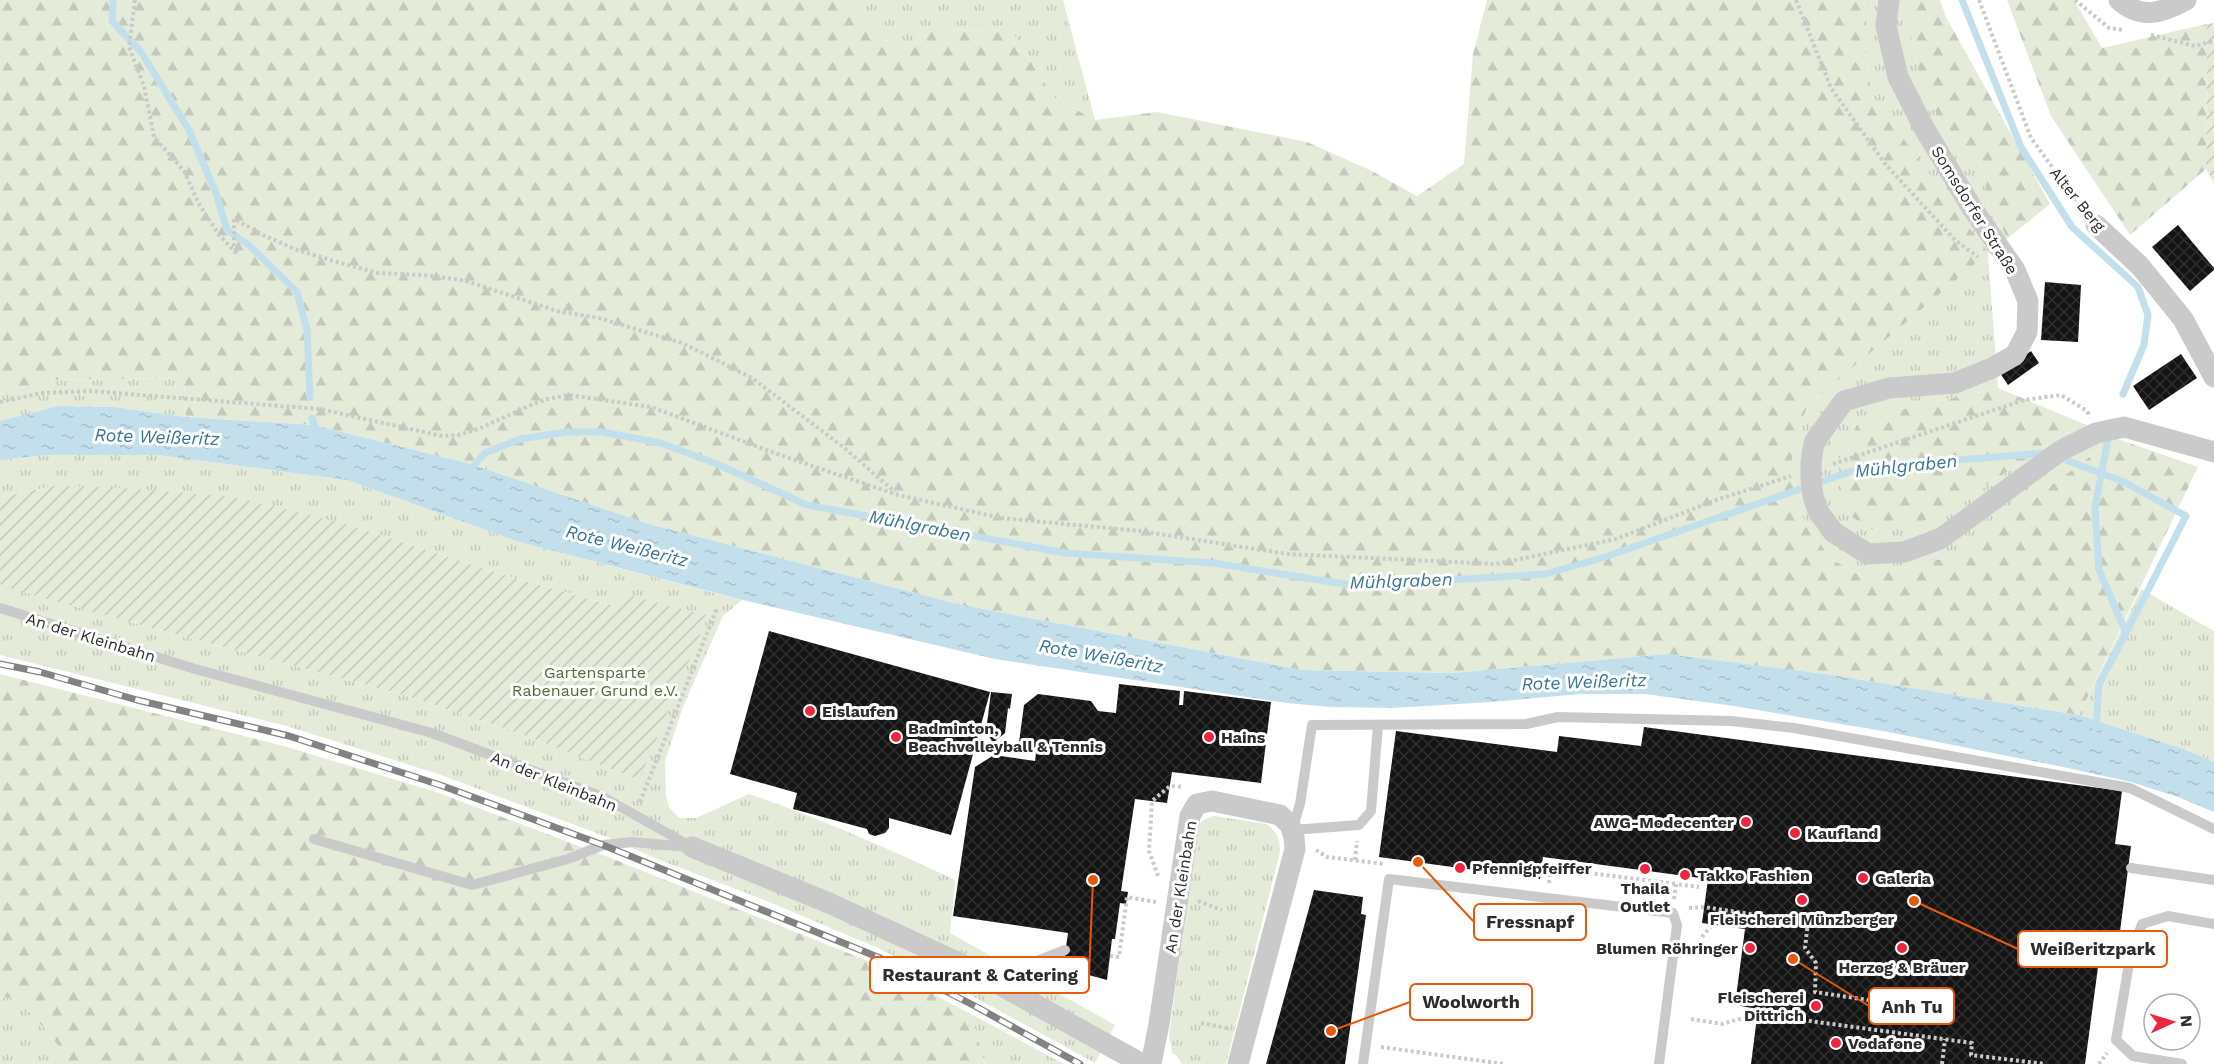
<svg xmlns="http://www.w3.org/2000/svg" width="2214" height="1064" viewBox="0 0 2214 1064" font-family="'Work Sans',sans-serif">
  <defs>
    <pattern id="grass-tufts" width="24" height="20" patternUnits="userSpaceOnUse" patternTransform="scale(1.5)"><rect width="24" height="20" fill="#e4ebd9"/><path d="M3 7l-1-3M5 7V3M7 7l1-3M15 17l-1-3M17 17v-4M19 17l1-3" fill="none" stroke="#c4cabb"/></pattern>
    <pattern id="forest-firs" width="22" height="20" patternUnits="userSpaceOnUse" patternTransform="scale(1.5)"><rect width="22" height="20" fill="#e4ebd9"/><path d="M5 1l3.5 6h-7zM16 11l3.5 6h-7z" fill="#c4cabb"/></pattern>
    <pattern id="garden-furrows" width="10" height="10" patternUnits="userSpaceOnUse" patternTransform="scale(1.5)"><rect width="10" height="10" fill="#e4ebd9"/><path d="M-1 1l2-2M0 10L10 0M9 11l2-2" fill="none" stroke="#c4cabb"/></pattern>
    <pattern id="water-ripples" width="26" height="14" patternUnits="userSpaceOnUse" patternTransform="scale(1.5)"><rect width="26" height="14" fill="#c4dfec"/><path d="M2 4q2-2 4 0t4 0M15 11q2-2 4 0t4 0" fill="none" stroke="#a9c0cb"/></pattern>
    <pattern id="building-cross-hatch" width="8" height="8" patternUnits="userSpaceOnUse" patternTransform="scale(1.5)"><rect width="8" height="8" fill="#141414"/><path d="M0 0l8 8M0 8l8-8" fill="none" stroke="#2e2e2e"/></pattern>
  </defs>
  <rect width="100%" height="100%" fill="#fff"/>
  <!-- grass -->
  <g fill="url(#grass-tufts)">
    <path d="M834,0h229l32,120 -42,-23 -41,-66 -81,-1 -30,22z"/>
    <path d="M1865,0h45c-2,45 11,98 40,133 12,14 24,18 33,37 3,9 2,19 4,28 3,13 14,28 21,40l-20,16 10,134 -138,31 111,76 111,-72 33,15 -157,117 -96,22 -32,-19 -34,-51 -4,-53 15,-48 180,-153 -115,-157 -10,-65z"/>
    <path d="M184,378l2,39 -71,-10 -57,-1 -58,15v-26l45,-15z"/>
    <path d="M47,455h110l190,25 172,62 223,58 -19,16 -40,91 -18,54 1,35 3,11 10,11h17l53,-24c70,24 138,54 206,86l-5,53 165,92 -20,38 -139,-76 -78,-39 -116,-49 -110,-42 -37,-17 -174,-65 -151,-48 -290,-72v-71l129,38 275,73 112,37 123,48 -15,-186 -7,13 -116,-33 -155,-50 -292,-38 -54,11v-37z"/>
    <path d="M2141,589l73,42v131l-30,-13 -105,-34z"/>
    <path d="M1214,816l53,8c10,8 13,15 13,28l-54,212h-44l-5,-8 -5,-3 -3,-18 29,-209 5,-6z"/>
    <path d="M0,997l19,2 43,51 2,14h-64z"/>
    <path d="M971,1014l93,50h-79z"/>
  </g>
  <!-- forest -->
  <g fill="url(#forest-firs)">
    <path d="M0,0h834l67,52 30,-22 81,1 41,66 42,23 62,-8 150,30 63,28 47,26 47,-32 9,-110 14,-54h378l-3,31 10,65 116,157 -181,153 -15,48 4,53 34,51 32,19 96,-22 157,-117 83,29 -119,248 -253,-41 -159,-20 -214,19 -151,-3 -344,-66 -309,-80 -178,-60 -157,-39 -128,-8 -2,-39 -139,2 -45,15z"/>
    <path d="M1910,0h30l6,17 104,187 -42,34c-7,-12 -18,-27 -21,-40 -2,-9 -1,-19 -4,-28 -9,-19 -21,-23 -33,-37 -29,-35 -42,-88 -40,-133z"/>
    <path d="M2007,0h67l28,48 105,-24 -1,145 -76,66 -79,-119z"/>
    <path d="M1998,388l84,35 -111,72 -59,32 -44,2 -23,-18 -7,-50 22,-42z"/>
    <path d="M0,674l287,73 152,46 169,64 270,108 93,49 14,50h-921l-2,-14 -43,-51 -19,-2z"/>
  </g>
  <!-- garden -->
  <g fill="url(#garden-furrows)">
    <path d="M2214,23v160l-8,-14 1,-145z"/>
    <path d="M54,486l55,1 125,10 112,27 155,50 116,33 7,-13 84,22 -69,164 -123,-48 -112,-37 -275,-73 -127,-36 -2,-2v-87z"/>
  </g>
  <!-- water -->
  <path fill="url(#water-ripples)" d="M58,406l57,1 71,10 128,8 157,39 178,60 309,80 344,66 151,3 214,-19 159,20 253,41 105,34 30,13v50l-36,-15 -47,-15 -68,-15 -180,-36 -149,-25 -89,-12h-65l-88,8 -100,6 -62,-1 -43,-4 -292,-44 -248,-58 -228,-59 -172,-62 -190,-25h-110l-47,5v-39z"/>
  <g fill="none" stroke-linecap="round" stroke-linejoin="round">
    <!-- stream -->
    <g stroke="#c4dfec" stroke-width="7">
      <path d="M113,0l-1,21 29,31 48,78 27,63 11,37 23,16 47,46 10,38 3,67"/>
      <path d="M1962,0l59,147 51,80 66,60 10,28 -4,30 -21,49"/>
      <path d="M312,418l5,14"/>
      <path d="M2058,457l66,25 62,34 -60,117"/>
      <path d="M470,470l15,-17 35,-14 47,-7h35l58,11 55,20 92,42 258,48 148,10 144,23 188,-12 57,-16 250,-87 55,-7 141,-11"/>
      <path d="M2096,728l3,-44 27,-51 -27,-63 -4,-63 13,-68"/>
    </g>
  </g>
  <!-- building -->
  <g fill="url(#building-cross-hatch)">
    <path d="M2178,225l36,43v2l-24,21 -38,-44z"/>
    <path d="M2045,282l36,3 -3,57 -37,-2z"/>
    <path d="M2031,351l8,12 -31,22 -8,-12z"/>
    <path d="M2181,354l16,24 -48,32 -16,-24z"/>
    <path d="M769,631l221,61 -39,143 -62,-17v10l-4,5 -10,3 -6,-2 -2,-5 -74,-20 4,-16 -67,-19z"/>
    <path d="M1119,684l61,7 -1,14h4l1,-14 87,11 -10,81 -89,-11 -5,31 -32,-4 -14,92 7,1 -2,12 -6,-1 -5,36h-3l-5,41 -44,-12 5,-35 -115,-17 22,-149 19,-12 41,6 1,-8 -18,-3 6,-45 14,-11 53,7 7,10 18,2z"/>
    <path d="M991,692l21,2 -2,15 -2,-1 -3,25 -12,10 -7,-12z"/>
    <path d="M1644,727l478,64 -7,53 16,2 -13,101 -17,-2 -16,119h-334l7,-55 -23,-4 10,-76 -43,-6 6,-44 -165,-22 -3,22 -161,-22 17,-126 161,21 2,-16 82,10z"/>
    <path d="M1314,890l49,7 -2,17 5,1 -21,149h-79z"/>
  </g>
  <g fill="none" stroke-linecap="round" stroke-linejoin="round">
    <!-- path -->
    <g stroke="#cacaca" stroke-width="4" stroke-dasharray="3 3" stroke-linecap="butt">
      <path d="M135,0l-6,47 15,39 10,51 30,34 15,33 20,31 18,19 -3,-9v-26l31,17 32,14 43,13 38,10 44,2 41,5 94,31 42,7 83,25 70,35 90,68 53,46"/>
      <path d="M1796,0l35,88 55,77 69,75 23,17"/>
      <path d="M1979,0l52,138 53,72"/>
      <path d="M2075,0l34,28 14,2"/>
      <path d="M2151,35l44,11 19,-5"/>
      <path d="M0,402l42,-9 48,-2 230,18 122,27 16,-1 20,-6 53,-24 16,-6 22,-4 82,12 129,48 118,40 103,23 139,13 148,23 208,10 120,-25 100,-39 75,-24"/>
      <path d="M1833,464l191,-64 37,-5 26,16 2,4"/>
      <path d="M640,802l77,-194"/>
      <path d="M1316,850l11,7 58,7"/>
      <path d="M1355,860l2,-19"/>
      <path d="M1158,876l-9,-25 3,-50 18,-15 13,1"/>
      <path d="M1549,883l1,-15 126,16"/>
      <path d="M1674,899l2,-15 23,3"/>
      <path d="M1198,901l24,9"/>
      <path d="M1689,908l15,-1 79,12"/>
      <path d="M1808,922l-3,26 11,15 -1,29 53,8"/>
      <path d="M1702,937l22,-27"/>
      <path d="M1110,956l9,1 8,-60 29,5"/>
      <path d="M1691,1019l31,5 36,-10 214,29 -1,12 74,9"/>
      <path d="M1201,1023l26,5"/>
      <path d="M1381,1047l123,17"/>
      <path d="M1942,1064l3,-25"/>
      <path d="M2099,1064l8,-11"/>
    </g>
    <!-- lane -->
    <g stroke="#cacaca" stroke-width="10">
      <path d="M0,608l195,61 237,64 171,64 89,50"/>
      <path d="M1378,725l-7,86 -12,14 -67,5 8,-26 12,-79 214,-1 32,-7 173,4 63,7 336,60 84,41"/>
      <path d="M314,839l158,46 96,-26 35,-14 29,-3 57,5"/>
      <path d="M2131,868l83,12"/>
      <path d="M1007,988l7,-14 18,-11 33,-13"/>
      <path d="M1363,1064l26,-185 284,34 4,12 -18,139"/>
      <path d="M2182,1064l-49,-8 -17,-16 14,-82 12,-34 26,-8 46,8"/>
    </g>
    <!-- street -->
    <g stroke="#cacaca" stroke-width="21">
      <path d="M2119,0c22,20 43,13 67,0"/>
      <path d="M2096,225l44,41 43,53 31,58"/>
      <path d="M1815,441l29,-40 45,-13 66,-5 37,-15 23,-13 12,-23 1,-31 -13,-31 -43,-62 -48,-80 -26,-51 -12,-51 3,-26"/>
      <path d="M1833,532l35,22 36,-2 36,-13 120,-88 36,-18 28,-6 90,25"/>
      <path d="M692,847l137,56 139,64 174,97"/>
      <path d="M1151,1064l8,-40 31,-208 7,-12 15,-3 68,14 10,10 4,12 1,12 -57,215"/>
    </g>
    <defs>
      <path id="rail" d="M0,664l40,8 97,28 152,36 151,49 163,60 277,113 93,47 107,59"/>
    </defs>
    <!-- rail casing -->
    <use href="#rail" stroke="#828282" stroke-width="7"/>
    <!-- rail -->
    <use href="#rail" stroke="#fff" stroke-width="4.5" stroke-dasharray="14" stroke-linecap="butt"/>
    <!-- street-bridge -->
    <path stroke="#cacaca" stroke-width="21" d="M1815,441c-6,20 -6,53 4,71 4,7 10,13 14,20"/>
  </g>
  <!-- markers -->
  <g fill="#ed253f" stroke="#fff" stroke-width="2">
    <circle cx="810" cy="711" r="6"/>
    <circle cx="896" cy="737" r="6"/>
    <circle cx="1209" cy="737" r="6"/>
    <circle cx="1746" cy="822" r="6"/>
    <circle cx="1795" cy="833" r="6"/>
    <circle cx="1460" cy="868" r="6"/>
    <circle cx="1645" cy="869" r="6"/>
    <circle cx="1685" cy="875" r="6"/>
    <circle cx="1863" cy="878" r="6"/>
    <circle cx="1802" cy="900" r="6"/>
    <circle cx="1750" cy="948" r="6"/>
    <circle cx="1902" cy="948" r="6"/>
    <circle cx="1816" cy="1006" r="6"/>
    <circle cx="1836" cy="1043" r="6"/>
  </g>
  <g text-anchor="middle" stroke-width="6" stroke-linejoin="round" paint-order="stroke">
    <!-- street labels -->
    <g font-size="16" fill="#2d2d2d" stroke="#fff">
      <text transform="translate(2078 199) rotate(51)" y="6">Alter Berg</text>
      <text transform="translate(1975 210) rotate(58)" y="6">Somsdorfer Straße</text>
      <text transform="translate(91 637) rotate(17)" y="6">An der Kleinbahn</text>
      <text transform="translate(554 781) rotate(22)" y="6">An der Kleinbahn</text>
      <text transform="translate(1180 887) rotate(-81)" y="6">An der Kleinbahn</text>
    </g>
    <!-- park labels -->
    <g font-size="16" fill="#526a38" stroke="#fff">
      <text x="595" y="678">Gartensparte<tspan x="595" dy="18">Rabenauer Grund e.V.</tspan></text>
    </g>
    <!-- poi labels -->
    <g font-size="16" font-weight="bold" fill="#2d2d2d" stroke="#fff" text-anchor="start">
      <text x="822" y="717">Eislaufen</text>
      <text x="908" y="734">Badminton,<tspan x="908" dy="18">Beachvolleyball &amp; Tennis</tspan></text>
      <text x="1221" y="743">Hains</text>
      <text x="1734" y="828" text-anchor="end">AWG-Modecenter</text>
      <text x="1807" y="839">Kaufland</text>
      <text x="1472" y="874">Pfennigpfeiffer</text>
      <text x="1697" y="881">Takko Fashion</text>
      <text x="1875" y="884">Galeria</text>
      <text x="1645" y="894" text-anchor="middle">Thaila<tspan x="1645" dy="18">Outlet</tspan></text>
      <text x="1802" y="925" text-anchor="middle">Fleischerei Münzberger</text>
      <text x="1738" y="954" text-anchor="end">Blumen Röhringer</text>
      <text x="1902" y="973" text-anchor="middle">Herzog &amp; Bräuer</text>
      <text x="1804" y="1003" text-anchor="end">Fleischerei<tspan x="1804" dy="18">Dittrich</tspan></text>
      <text x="1848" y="1049">Vodafone</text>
    </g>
    <!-- water labels -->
    <g font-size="18" font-style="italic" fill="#377492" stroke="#fff">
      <text transform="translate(157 437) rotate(2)" y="6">Rote Weißeritz</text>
      <text transform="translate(1906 466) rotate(-6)" y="6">Mühlgraben</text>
      <text transform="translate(920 526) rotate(11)" y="6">Mühlgraben</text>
      <text transform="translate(627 546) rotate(14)" y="6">Rote Weißeritz</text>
      <text transform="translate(1401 581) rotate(-2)" y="6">Mühlgraben</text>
      <text transform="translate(1101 656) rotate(10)" y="6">Rote Weißeritz</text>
      <text transform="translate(1584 682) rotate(-2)" y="6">Rote Weißeritz</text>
    </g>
  </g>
  <!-- callouts -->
  <path fill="none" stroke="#e8590c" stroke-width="2" d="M1418 862L1474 922M1914 901L2018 949M1093 880L1089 975M1331 1031L1410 1002M1793 959L1869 1006"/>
  <g fill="#e8590c" stroke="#fff" stroke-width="2">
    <circle cx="1418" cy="862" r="6"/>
    <circle cx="1914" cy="901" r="6"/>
    <circle cx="1093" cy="880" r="6"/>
    <circle cx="1331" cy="1031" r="6"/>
    <circle cx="1793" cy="959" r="6"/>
  </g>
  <g fill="#fff" stroke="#e8590c" stroke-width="2">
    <rect x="1474" y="904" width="112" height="36" rx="6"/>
    <rect x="2018" y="931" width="149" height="36" rx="6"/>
    <rect x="870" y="957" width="219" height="36" rx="6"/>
    <rect x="1410" y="984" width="122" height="36" rx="6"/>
    <rect x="1869" y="988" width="85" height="36" rx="6"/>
  </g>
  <g font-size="18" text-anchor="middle" font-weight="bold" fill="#2d2d2d">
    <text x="1530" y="928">Fressnapf</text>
    <text x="2093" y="955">Weißeritzpark</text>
    <text x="980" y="981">Restaurant &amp; Catering</text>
    <text x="1471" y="1008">Woolworth</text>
    <text x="1912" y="1013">Anh Tu</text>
  </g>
  <!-- north arrow -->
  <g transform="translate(2172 1022) rotate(86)"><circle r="28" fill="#ffffff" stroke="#ababab" stroke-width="1.5"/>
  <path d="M0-4.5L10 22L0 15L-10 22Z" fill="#ed253f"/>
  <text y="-9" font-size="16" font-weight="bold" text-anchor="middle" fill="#2d2d2d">N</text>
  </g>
</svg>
